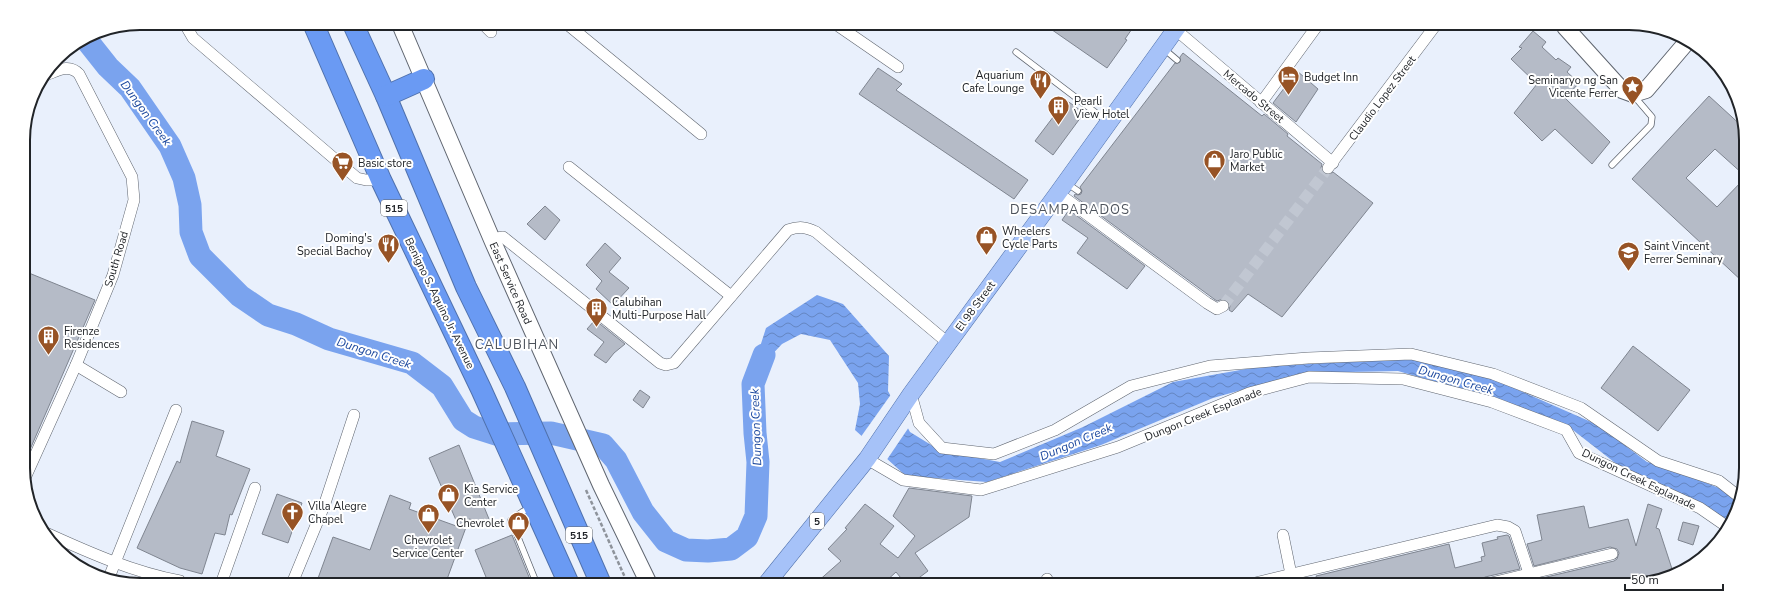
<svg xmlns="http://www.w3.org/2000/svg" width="1769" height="608" viewBox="0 0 1769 608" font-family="'Nunito Sans',sans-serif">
  <defs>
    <pattern id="water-waves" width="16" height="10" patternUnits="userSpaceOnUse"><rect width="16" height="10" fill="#7aa3ee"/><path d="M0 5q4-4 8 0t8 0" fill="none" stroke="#6485c1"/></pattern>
  </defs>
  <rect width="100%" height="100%" fill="#e9f0fc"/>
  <!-- water -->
  <path fill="url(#water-waves)" d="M817,295l26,9 46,52 -1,35 22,41 31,19 59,11 83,-35 90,-45 84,-15 154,-9 80,20 107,47 49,37 19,5 53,21 21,16 -9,19 -108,-54 -54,-42 -74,-28 -97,-28 -96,2 -89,25 -112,47 -114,37 -81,-6 -51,-46 5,-26 -2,-21 -28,-43 -29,-6 -19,10 -17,18 -12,22 6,-34 7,-22z"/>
  <!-- pier -->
  <path fill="#e9f0fc" d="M892,393l17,34 -23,34 -26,-23z"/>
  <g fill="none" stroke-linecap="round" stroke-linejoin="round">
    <!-- river -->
    <path stroke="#7aa3ee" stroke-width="23" d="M85,38l23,29 22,21 40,58 14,32 6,27 1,27 9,24 40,40 28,19 28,9 33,15 83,24 30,23 21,34 11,7 22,7 55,-1 52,12 13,15 27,52 23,29 20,9 22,1 23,-2 16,-12 9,-21 2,-54 -3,-29 -2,-49 11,-29"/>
  </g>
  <!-- building -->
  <g fill="#b5bbc7" stroke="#7f8590">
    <path d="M1045,25h1l88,1 -9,13 2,1 -20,28z"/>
    <path d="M1533,31l13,11 -4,5 14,13 2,-2 13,9 -4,5 12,11 -14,15 45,44 -18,22 -37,-35 -13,12 -28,-28 23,-29 -26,-25 11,-11 -3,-1z"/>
    <path d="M1183,53l79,63 2,-2 24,20 -1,2 35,28 -1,4 3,5 4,2 5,-3 40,31 -91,114 -34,-23 -16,18 -3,-2 1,-4 -3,-6 -4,-1 -6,2 -3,-2 -140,-103 1,-2 3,1 3,-1 1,-3 -2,-4 95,-124 5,-1v-5z"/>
    <path d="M878,68l24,16 -6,6 132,90 -14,19 -155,-105z"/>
    <path d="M1297,71l21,18 -22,33 -23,-19z"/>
    <path d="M1709,96l35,32v47l-29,-26 -29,29 31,29 27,-28 -1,103 -111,-103z"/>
    <path d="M1066,100l18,13 -31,42 -18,-14z"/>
    <path d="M545,206l15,14 -15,20 -18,-16z"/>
    <path d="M1069,210l76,56 -18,23 -50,-36 11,-15 -26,-18z"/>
    <path d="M605,243l16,15 -12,14 20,16 -16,17 -17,-16 6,-8 -16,-16z"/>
    <path d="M24,271l71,29 -70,161 -1,-165z"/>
    <path d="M595,320l30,24 -11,9 -8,10 -12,-8 10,-13 -17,-13z"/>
    <path d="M1633,346l57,44 -32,41 -57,-43z"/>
    <path d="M640,390l10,7 -7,11 -10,-8z"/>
    <path d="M192,421l32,10 -8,25 34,13 -18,46 -2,-1 -5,21 -10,-2 -13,41 -22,-6 -43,-20 40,-87 3,2z"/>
    <path d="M459,445l32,79 -22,-5 -23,63 -129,-1 16,-44 37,13 20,-55 21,8 -2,6 50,18 -30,-69z"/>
    <path d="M909,488l63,8 -3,21 -54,36 13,18 -16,12h-7l-9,-11 -12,11h-22l-4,-4 -5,4h-37l25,-22 -13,-12 19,-20 -2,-1 20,-24 29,22 -14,18 18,14 17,-22 -22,-20z"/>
    <path d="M277,494l25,9 -14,40 -26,-9z"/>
    <path d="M1648,504l14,5 -6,19 3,1 15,46 -7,4 -30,6h-97l-2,-6 76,-18 3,-2 2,-6 -2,-4 -7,-2 -76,19 -7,-22 15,-4 -5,-25 47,-9 5,22 39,-9 8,27z"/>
    <path d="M1683,522l16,4 -6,19 -15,-5z"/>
    <path d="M512,535l19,47h-43l-13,-32z"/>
    <path d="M1507,535l2,1 11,33 -35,8 -3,2 -2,5h-161l-3,-8 133,-32 6,24 27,-7 -1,-4 4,-1 -3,-13 16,-4 -1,-2z"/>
  </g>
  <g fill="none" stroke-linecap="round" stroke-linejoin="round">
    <!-- street-tunnel -->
    <path stroke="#c1c7d2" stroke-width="11" stroke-dasharray="11 5.5" stroke-linecap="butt" d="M1223,306l105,-138"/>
    <defs>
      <g id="lane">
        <path d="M1164,49l13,11"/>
        <path d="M1016,52l92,70"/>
        <path d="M1612,165l39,-40 1,-8 -18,-21"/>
        <path d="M1068,184l10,7"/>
        <path d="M530,508l-8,4 -11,8 25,62"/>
      </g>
      <g id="street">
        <path d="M186,23v3l7,12 164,140 9,2h15"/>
        <path d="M483,24l8,8"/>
        <path d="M567,24l134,110"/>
        <path d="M837,25l61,42"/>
        <path d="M1175,29l158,134"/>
        <path d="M1261,103l56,-77"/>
        <path d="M569,167l162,129"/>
        <path d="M1328,168l107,-142"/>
        <path d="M1058,193l149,110 10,6 6,-3"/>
        <path d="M493,242l4,-4 6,-1 157,126 6,2 8,-2 114,-133c11,-4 18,-3 28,2l132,111"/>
        <path d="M76,365l45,27"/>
        <path d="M911,394l8,29 23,25 52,6 61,-24 76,-44 79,-20 98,-8 103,-4 82,20 88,34 77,53 61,20 23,18"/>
        <path d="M867,459l36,21 78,10 137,-43 131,-54 60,-16 94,2 89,23 74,28 13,23 121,55 29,20"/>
        <path d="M25,478l51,-113 37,-90 21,-75 -2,-23 -53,-103c-10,-11 -22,-3 -33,1"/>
        <path d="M46,533c44,20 87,39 134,48"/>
        <path d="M1283,535l10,49"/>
        <path d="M1047,579l1,4"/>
        <path d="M108,580l68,-170"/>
        <path d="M222,581l33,-93"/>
        <path d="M293,581l31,-75 30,-91"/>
        <path d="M1251,584l246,-59 11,2 7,4 18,54"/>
        <path d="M1487,584l125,-30"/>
      </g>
      <g id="secondary">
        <path d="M400,24l93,218 108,243 47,97"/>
        <path d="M1565,27l57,63 11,4 13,-4 40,-47"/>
      </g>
      <path id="primary" d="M767,583l100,-124 44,-65 147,-201 120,-167"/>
      <g id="highway">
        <path d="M313,23l68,157 100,209 87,193"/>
        <path d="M353,24l33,72 80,191 49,100 85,195"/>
        <path d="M386,96l38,-17"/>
      </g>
    </defs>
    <!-- lane casing -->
    <use href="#lane" stroke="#5f656f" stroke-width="7"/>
    <!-- street casing -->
    <use href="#street" stroke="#5f656f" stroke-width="12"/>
    <!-- secondary casing -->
    <use href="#secondary" stroke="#5f656f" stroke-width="18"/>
    <!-- primary casing -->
    <use href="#primary" stroke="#5071ac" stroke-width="18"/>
    <!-- highway casing -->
    <use href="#highway" stroke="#5071ac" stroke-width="22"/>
    <!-- path -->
    <g stroke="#8e939b" stroke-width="2.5" stroke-dasharray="4 2" stroke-linecap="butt">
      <path d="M383,24l3,6"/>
      <path d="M586,490l41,92"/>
    </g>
    <!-- lane -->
    <use href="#lane" stroke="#fff" stroke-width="5.5"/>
    <!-- street -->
    <use href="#street" stroke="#fff" stroke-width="11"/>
    <!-- secondary -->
    <use href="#secondary" stroke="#fff" stroke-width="16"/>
    <!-- primary -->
    <use href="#primary" stroke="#a6c2f8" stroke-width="17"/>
    <!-- highway -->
    <use href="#highway" stroke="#6a9af3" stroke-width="20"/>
  </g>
  <!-- icons -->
  <defs>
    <symbol id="hotel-pin" viewBox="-11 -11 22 30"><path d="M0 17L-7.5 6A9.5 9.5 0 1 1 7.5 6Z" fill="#975325" stroke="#fff"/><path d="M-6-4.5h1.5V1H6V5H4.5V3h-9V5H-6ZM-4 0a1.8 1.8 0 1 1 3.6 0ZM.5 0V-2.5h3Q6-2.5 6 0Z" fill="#fff"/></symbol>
    <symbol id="restaurant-pin" viewBox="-11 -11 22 30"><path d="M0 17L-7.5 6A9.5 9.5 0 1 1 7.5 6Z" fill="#975325" stroke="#fff"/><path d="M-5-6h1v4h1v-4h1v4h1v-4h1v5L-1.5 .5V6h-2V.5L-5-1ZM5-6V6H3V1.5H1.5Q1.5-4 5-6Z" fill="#fff"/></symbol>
    <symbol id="sight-pin" viewBox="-11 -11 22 30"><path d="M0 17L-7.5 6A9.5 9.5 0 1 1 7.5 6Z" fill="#975325" stroke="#fff"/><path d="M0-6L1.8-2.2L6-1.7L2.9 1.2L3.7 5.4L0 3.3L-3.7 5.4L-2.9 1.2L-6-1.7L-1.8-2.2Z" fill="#fff"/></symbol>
    <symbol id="building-pin" viewBox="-11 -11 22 30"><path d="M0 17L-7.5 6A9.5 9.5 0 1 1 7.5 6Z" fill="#975325" stroke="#fff"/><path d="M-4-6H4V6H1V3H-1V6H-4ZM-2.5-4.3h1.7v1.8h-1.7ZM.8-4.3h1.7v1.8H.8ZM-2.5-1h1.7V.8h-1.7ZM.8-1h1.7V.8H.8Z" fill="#fff"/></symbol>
    <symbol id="shop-pin" viewBox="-11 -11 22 30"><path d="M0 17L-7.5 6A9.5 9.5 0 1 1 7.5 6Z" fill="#975325" stroke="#fff"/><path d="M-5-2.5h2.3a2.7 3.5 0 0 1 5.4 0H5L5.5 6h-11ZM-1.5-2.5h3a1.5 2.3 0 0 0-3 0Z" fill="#fff"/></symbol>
    <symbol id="supermarket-pin" viewBox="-11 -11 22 30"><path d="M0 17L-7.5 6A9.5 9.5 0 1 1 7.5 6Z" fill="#975325" stroke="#fff"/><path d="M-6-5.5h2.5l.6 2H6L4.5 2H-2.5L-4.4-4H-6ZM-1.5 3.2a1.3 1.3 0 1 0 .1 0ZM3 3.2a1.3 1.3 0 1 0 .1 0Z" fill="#fff"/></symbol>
    <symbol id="university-pin" viewBox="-11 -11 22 30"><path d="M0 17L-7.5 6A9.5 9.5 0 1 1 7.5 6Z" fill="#975325" stroke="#fff"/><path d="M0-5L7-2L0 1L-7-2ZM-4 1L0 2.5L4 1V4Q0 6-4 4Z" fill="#fff"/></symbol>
    <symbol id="church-pin" viewBox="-11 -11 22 30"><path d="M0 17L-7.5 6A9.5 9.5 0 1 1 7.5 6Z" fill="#975325" stroke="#fff"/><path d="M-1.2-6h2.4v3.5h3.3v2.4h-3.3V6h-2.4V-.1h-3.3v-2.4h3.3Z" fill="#fff"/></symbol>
  </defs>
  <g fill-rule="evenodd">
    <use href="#hotel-pin" x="1276" y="64" width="25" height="34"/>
    <use href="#restaurant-pin" x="1028" y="68" width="25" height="34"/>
    <use href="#sight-pin" x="1620" y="74" width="25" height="34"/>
    <use href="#building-pin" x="1046" y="94" width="25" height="34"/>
    <use href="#shop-pin" x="1202" y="148" width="25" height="34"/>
    <use href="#supermarket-pin" x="330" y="150" width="25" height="34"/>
    <use href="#shop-pin" x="974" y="224" width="25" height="34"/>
    <use href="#restaurant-pin" x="376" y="232" width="25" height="34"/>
    <use href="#university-pin" x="1616" y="240" width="25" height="34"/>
    <use href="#building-pin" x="584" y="296" width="25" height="34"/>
    <use href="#building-pin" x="36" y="324" width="25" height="34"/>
    <use href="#shop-pin" x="436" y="482" width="25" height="34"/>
    <use href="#church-pin" x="280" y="500" width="25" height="34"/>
    <use href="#shop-pin" x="416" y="502" width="25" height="34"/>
    <use href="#shop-pin" x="506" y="510" width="25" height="34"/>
  </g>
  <g text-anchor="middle" stroke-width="4" stroke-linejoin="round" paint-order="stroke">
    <!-- shield labels -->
    <g fill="#fff" stroke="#646668" stroke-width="1">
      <rect x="381" y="200" width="26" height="16" rx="3"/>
      <rect x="810" y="513" width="14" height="16" rx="3"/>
      <rect x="566" y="527" width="26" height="16" rx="3"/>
    </g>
    <g font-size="10" font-weight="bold" fill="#212428">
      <text x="394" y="212">515</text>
      <text x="817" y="525">5</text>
      <text x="579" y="539">515</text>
    </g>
    <!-- poi labels -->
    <g font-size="11" fill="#212428" stroke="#fff" text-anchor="start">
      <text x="1024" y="79" text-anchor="end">Aquarium<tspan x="1024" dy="13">Cafe Lounge</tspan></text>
      <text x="1304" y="81">Budget Inn</text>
      <text x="1618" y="84" text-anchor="end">Seminaryo ng San<tspan x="1618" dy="13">Vicente Ferrer</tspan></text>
      <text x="1074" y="105">Pearli<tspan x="1074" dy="13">View Hotel</tspan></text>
      <text x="1230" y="158">Jaro Public<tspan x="1230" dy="13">Market</tspan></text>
      <text x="358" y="167">Basic store</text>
      <text x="1002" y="235">Wheelers<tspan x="1002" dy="13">Cycle Parts</tspan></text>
      <text x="372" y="242" text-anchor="end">Doming's<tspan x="372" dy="13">Special Bachoy</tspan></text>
      <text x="1644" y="250">Saint Vincent<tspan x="1644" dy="13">Ferrer Seminary</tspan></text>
      <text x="612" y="306">Calubihan<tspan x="612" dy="13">Multi-Purpose Hall</tspan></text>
      <text x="64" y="335">Firenze<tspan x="64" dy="13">Residences</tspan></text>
      <text x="464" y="493">Kia Service<tspan x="464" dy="13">Center</tspan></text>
      <text x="308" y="510">Villa Alegre<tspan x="308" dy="13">Chapel</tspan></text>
      <text x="504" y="527" text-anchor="end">Chevrolet</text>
      <text x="428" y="544" text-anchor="middle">Chevrolet<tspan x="428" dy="13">Service Center</tspan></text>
    </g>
    <!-- street labels -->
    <g font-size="11" fill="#212428" stroke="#fff">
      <text transform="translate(1254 96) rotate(40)" y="4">Mercado Street</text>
      <text transform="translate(1382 98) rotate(-53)" y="4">Claudio Lopez Street</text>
      <text transform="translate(116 259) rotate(-73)" y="4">South Road</text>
      <text transform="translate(511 283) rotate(66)" y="4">East Service Road</text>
      <text transform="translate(440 303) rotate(64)" y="4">Benigno S. Aquino Jr. Avenue</text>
      <text transform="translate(975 306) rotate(-54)" y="4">El 98 Street</text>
      <text transform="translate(1203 414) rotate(-22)" y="4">Dungon Creek Esplanade</text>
      <text transform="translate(1639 479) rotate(26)" y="4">Dungon Creek Esplanade</text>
    </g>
    <!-- water labels -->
    <g font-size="12" font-style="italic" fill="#1b479d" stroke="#fff">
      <text transform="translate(146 113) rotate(54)" y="4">Dungon Creek</text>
      <text transform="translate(374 353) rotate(18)" y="4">Dungon Creek</text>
      <text transform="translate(1456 380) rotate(16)" y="4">Dungon Creek</text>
      <text transform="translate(756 427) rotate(-92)" y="4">Dungon Creek</text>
      <text transform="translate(1076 442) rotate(-23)" y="4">Dungon Creek</text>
    </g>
    <!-- quarter labels -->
    <g font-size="13" letter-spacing="1" fill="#4c525b" stroke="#fff">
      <text x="1070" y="214">DESAMPARADOS</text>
      <text x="517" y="349">CALUBIHAN</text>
    </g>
  </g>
  <!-- crop -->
  <path d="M0 0H1769V608H0ZM140 30H1629A110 110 0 0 1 1739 140V468A110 110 0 0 1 1629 578H140A110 110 0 0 1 30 468V140A110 110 0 0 1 140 30Z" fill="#fff" fill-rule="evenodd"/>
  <path fill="none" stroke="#212428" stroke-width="2" d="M140 30H1629A110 110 0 0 1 1739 140V468A110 110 0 0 1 1629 578H140A110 110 0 0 1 30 468V140A110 110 0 0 1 140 30Z"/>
  <!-- scale -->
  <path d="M1625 584v6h98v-6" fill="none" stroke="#212428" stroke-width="2"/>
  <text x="1631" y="584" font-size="12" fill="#212428" stroke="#ffffff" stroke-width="3" paint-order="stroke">50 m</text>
</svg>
